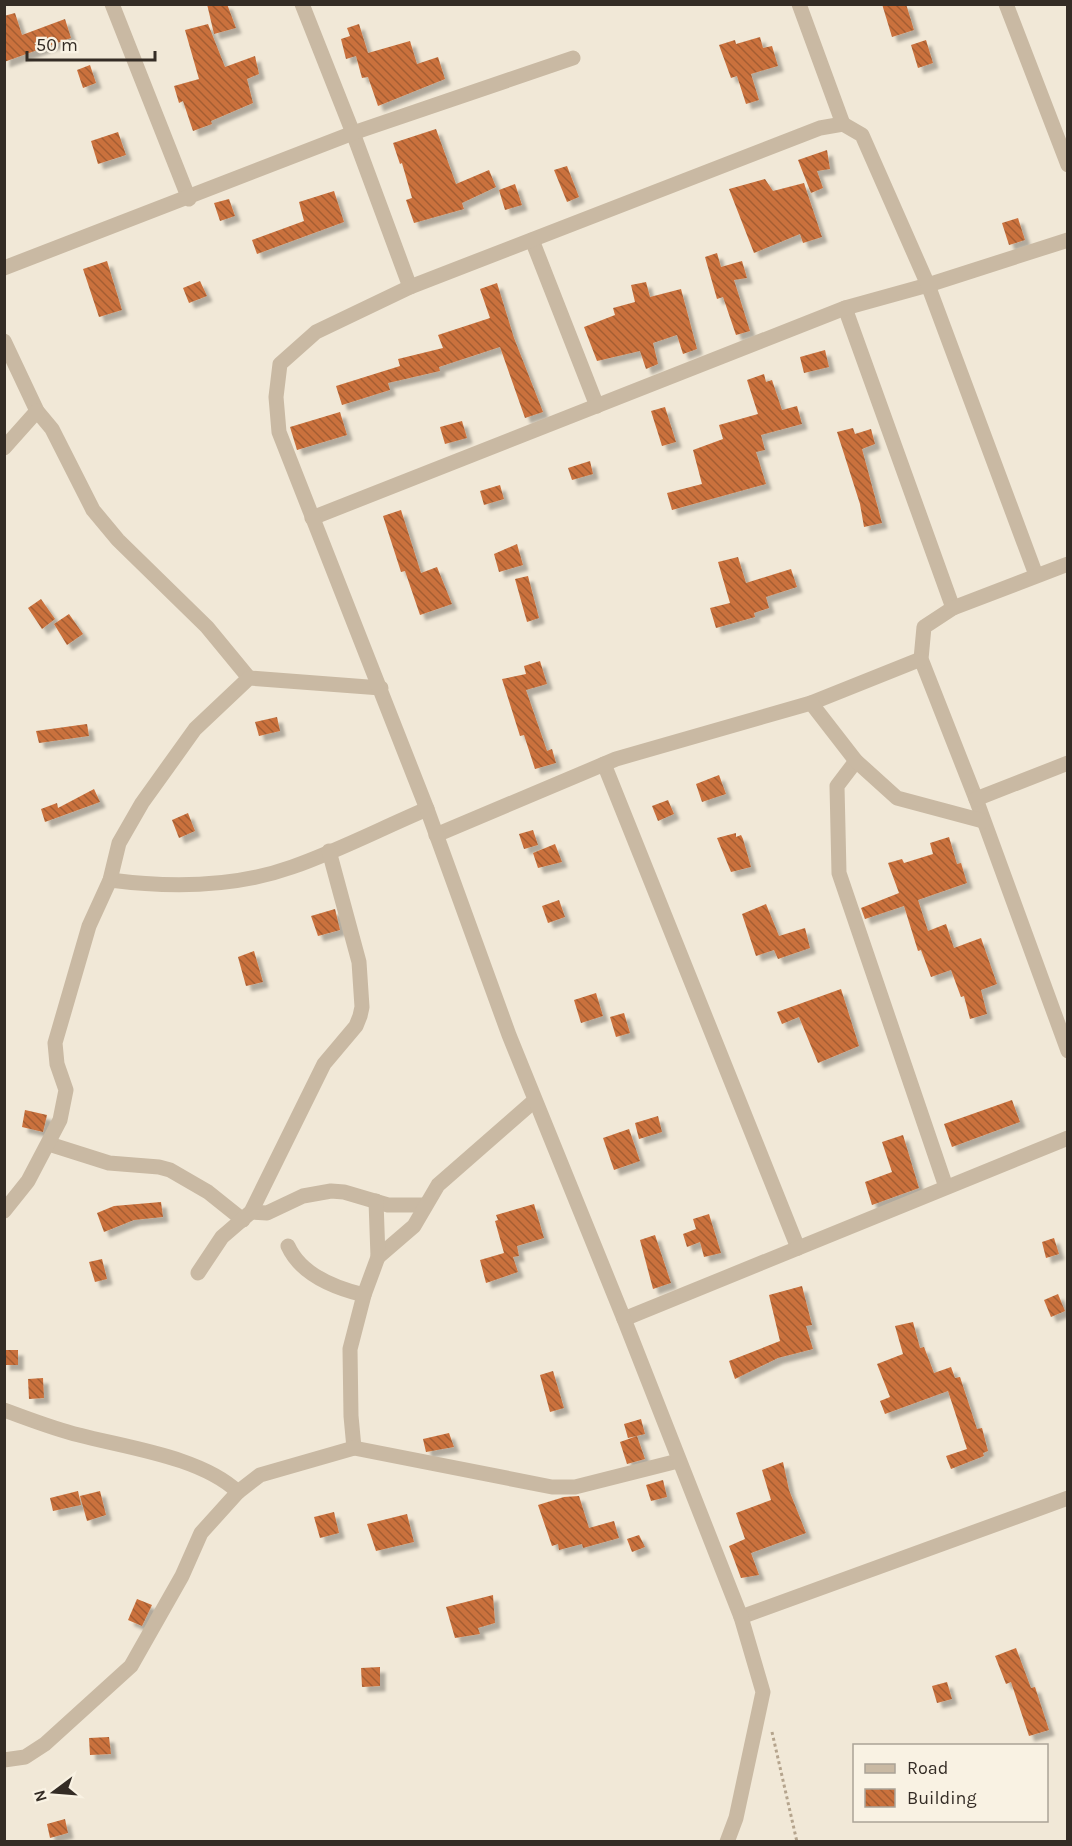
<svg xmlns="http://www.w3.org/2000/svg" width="1072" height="1846" viewBox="0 0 1072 1846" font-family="Karla,sans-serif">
  <defs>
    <pattern id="building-back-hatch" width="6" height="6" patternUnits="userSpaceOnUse" patternTransform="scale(1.5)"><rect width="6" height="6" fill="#ca713c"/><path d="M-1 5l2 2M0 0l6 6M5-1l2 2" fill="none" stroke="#a55d32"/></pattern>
    <filter id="shadow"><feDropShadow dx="5.5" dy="5.5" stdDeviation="1.5" flood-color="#0004"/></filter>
  </defs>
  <rect width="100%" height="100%" fill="#f1e8d7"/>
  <!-- building -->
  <g fill="url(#building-back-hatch)" filter="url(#shadow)">
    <path d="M207,4h20l9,24 -22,6z"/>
    <path d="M882,4h24l8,26 -22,7z"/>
    <path d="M15,13l7,22 43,-16 6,19 -67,24v-46z"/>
    <path d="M208,24l17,43 30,-11 4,18 -12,5 6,24 -42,18 1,3 -19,7 -10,-30 -4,2 -5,-17 25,-7 -14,-49z"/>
    <path d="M359,24l9,29 42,-12 7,23 21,-7 7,22 -67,27 -10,-29 -6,1 -6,-22 -10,3 -5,-20 9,-3 -3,-8z"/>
    <path d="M760,37l3,11 9,-2 6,20 -27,8 8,26 -13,4 -9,-28 -6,2 -12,-33 16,-5 1,4z"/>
    <path d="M926,40l7,23 -15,5 -7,-23z"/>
    <path d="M90,65l6,18 -13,5 -6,-18z"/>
    <path d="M436,129l20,55 33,-14 7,17 -34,16 2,6 -50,14 -8,-23 6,-2 -10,-35 -2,1 -7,-21z"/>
    <path d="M118,132l8,23 -28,9 -7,-23z"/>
    <path d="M827,150l3,19 -13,2 6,17 -12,5 -13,-33z"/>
    <path d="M567,166l12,31 -12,5 -13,-32z"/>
    <path d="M765,179l8,12 31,-8 18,54 -19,6 -3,-9 -46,19 -25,-64z"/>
    <path d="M515,184l7,21 -17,5 -6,-20z"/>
    <path d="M334,191l10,31 -87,32 -5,-14 52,-19 -5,-19z"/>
    <path d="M229,199l6,17 -15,5 -6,-18z"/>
    <path d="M1018,218l7,22 -16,5 -7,-22z"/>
    <path d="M717,253l4,14 21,-6 5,17 -13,2 16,51 -14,4 -13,-38 -6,2 -12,-42z"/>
    <path d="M107,261l15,49 -23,7 -16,-48z"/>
    <path d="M200,281l7,15 -18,7 -6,-15z"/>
    <path d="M646,282l4,15 31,-8 16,60 -14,5 -6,-19 -24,8 5,21 -12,5 -6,-18 -43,10 -13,-34 31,-12 -2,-7 22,-6 -4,-17z"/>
    <path d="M497,283l17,55 29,74 -18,6 -25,-71 -61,20 1,4 -52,12 2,7 -48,15 -6,-19 64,-20 -2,-7 45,-11 -5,-13 52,-17 -10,-29z"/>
    <path d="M825,350l4,17 -25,6 -4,-16z"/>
    <path d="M764,374l2,8 6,-2 10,30 15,-4 5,18 -41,11 4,15 -9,2 10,32 -94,26 -5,-17 35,-9 -9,-34 30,-11 -4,-14 39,-11 -11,-34z"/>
    <path d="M665,407l11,35 -14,4 -11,-35z"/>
    <path d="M340,412l7,23 -50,15 -7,-23z"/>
    <path d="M462,421l5,17 -22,6 -5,-17z"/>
    <path d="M853,428l2,6 16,-5 4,15 -13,5 20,74 -18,4 -4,-23 -23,-72z"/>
    <path d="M590,461l3,13 -21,6 -4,-12z"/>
    <path d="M500,485l4,14 -20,6 -4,-14z"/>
    <path d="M401,510l20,63 16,-6 15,37 -32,11 -15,-44 -4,1 -18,-56z"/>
    <path d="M517,544l6,21 -24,7 -5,-18z"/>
    <path d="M738,557l8,26 45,-14 6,18 -31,10 3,11 -15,5 1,4 -39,11 -6,-20 20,-5 -12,-41z"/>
    <path d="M528,576l11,42 -12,4 -12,-43z"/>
    <path d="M41,599l14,20 -13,10 -14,-21z"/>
    <path d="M69,614l14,20 -16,11 -13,-21z"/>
    <path d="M540,661l7,23 -21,6 21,61 5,-2 4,14 -21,6 -11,-34 -4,1 -18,-57 24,-5 -2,-8z"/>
    <path d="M277,717l3,14 -21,5 -4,-14z"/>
    <path d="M87,724l2,12 -50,7 -3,-12z"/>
    <path d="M719,775l7,19 -24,8 -6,-18z"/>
    <path d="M94,789l6,13 -55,20 -4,-13 16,-6 1,5z"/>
    <path d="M668,800l6,14 -16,7 -6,-15z"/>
    <path d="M188,813l7,18 -16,7 -7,-18z"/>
    <path d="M533,830l5,15 -14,4 -5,-15z"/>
    <path d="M736,833v4l5,-2 2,4 8,28 -20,5 -14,-34z"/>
    <path d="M949,837l8,27 4,-1 6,20 -49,17 10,31 18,-7 8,24 27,-10 16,46 -16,6 6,24 -17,5 -6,-23 -3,1 -10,-27 -20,7 -10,-27 -3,1 -14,-45 -39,13 -4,-11 38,-15 -11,-30 14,-4 2,4 29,-9 -3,-11z"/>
    <path d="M555,844l7,18 -24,6 -5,-15z"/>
    <path d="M559,900l6,17 -17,6 -6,-17z"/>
    <path d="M766,904l13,32 26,-8 5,20 -32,11 -4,-9 -18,6 -14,-42z"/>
    <path d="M335,909l5,21 -22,6 -7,-20z"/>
    <path d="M254,951l9,31 -17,4 -8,-29z"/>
    <path d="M841,989l18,57 -41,17 -19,-46 -17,7 -5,-12z"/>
    <path d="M596,993l7,23 -22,7 -7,-23z"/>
    <path d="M624,1013l6,20 -14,4 -6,-20z"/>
    <path d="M1012,1100l8,22 -68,25 -8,-23z"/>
    <path d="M25,1110l22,5 -4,17 -21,-5z"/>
    <path d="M658,1116l4,16 -23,7 -4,-16z"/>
    <path d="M629,1129l11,32 -26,9 -11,-32z"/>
    <path d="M903,1135l16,53 -47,17 -7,-23 27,-10 -10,-30z"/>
    <path d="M161,1202l2,15 -29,3 -30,12 -7,-19 17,-7z"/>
    <path d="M534,1204l10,34 -27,8 2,10 -6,1 5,15 -32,11 -6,-23 24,-7 -9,-32 3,-1 -2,-5z"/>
    <path d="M709,1214l12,39 -17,4 -4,-15 -13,5 -4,-13 13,-5 -3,-10z"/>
    <path d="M655,1235l16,48 -18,6 -13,-49z"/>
    <path d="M1054,1238l5,16 -13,4 -4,-16z"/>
    <path d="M102,1259l5,20 -12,3 -6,-20z"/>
    <path d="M802,1286l10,39 -6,1 7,23 -35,9 -43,21 -6,-18 51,-20 -11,-46z"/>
    <path d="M1058,1294l7,17 -14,6 -7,-17z"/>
    <path d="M913,1322l7,26 4,-1 10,26 17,-6 4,11 5,-1 17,52 5,-1 6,23 -5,2 1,3 -33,13 -5,-13 21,-7 -19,-58 -63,23 -5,-13 10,-4 -13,-33 26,-10 -8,-28z"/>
    <rect x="4" y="1350" width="14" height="15"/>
    <path d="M553,1371l11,37 -14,4 -10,-37z"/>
    <path d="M43,1378l1,20 -15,1 -1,-20z"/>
    <path d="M641,1419l4,15 -17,4 -4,-14z"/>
    <path d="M449,1433l5,14 -28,5 -3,-13z"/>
    <path d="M637,1436l8,23 -18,5 -7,-22z"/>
    <path d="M783,1462l6,28 17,43 -55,20 8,22 -18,3 -12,-32 16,-7 -9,-26 35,-13 -9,-30z"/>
    <path d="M663,1480l4,17 -16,4 -5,-16z"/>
    <path d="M78,1491l3,14 -28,6 -3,-13z"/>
    <path d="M100,1491l6,24 -19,6 -7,-25z"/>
    <path d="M579,1496l10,32 25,-7 5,17 -36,10 -1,-4 -23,6 -1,-6 -6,2 -14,-41 26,-8z"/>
    <path d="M334,1512l5,21 -19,5 -6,-21z"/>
    <path d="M407,1514l7,28 -38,9 -9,-27z"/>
    <path d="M639,1535l6,12 -13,5 -5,-13z"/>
    <path d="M493,1595l2,28 -17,5 2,6 -25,4 -9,-31z"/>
    <path d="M137,1599l15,6 -10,21 -14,-6z"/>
    <path d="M1016,1648l15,40 4,-1 14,43 -20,6 -18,-54 -5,2 -11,-28z"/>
    <path d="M380,1667v19l-18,1 -1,-19z"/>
    <path d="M947,1682l5,17 -15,4 -5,-17z"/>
    <path d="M109,1737l2,17 -21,1 -1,-17z"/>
    <path d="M65,1819l3,14 -18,5 -3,-14z"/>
  </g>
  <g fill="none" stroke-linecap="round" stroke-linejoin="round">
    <!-- path -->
    <path stroke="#b5a48d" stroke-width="3" stroke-dasharray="3 3" stroke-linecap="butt" d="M772,1732l25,110"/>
    <!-- minor -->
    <g stroke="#c9b9a3" stroke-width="15">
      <path d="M112,4l77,195"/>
      <path d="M302,4l51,129 57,154"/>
      <path d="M799,4l44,120"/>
      <path d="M1006,4l62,161"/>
      <path d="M532,240l65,166"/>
      <path d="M4,268l349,-135 220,-75"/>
      <path d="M845,308l108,300"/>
      <path d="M4,341l33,70 15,18 41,81 25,30 89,87 42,51"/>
      <path d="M4,448l33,-37"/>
      <path d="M312,518l533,-210 83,-23 108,290"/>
      <path d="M1068,564l-115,44 -29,19 -3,32 55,140 92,252"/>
      <path d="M811,703l110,-44"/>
      <path d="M856,761l-19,25 2,87 107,314"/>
      <path d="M604,764l194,484"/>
      <path d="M976,799l92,-36"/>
      <path d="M436,835l180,-76 195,-56 45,58 41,37 86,23"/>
      <path d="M110,880c61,8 123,8 182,-13 46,-16 90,-39 135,-58"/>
      <path d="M49,1144l60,19 50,4 11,3 38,22 35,28"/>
      <path d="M4,1211l24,-30 32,-61 6,-30 -9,-26 -2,-21 34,-117 21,-46 9,-37 23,-40 53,-74 54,-51 132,10"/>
      <path d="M251,1212l16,1 36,-17 28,-5 13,1 44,13h37"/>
      <path d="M288,1246c13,29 47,42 76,49"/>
      <path d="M378,1257l36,-31 24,-41 96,-84"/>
      <path d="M198,1273l24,-36 29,-25 73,-148 32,-38 4,-10 2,-9 -3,-45 -30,-111"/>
      <path d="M624,1319l444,-181"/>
      <path d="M4,1410c25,9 50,19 75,25 49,13 122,22 159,57"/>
      <path d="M354,1448l-3,-32 -1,-67 14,-54 14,-38 -2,-56"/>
      <path d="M741,1617l327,-119"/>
      <path d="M4,1760l21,-3 20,-13 86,-78 51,-90 19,-43 37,-41 22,-17 94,-27 198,39h23l103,-26"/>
      <path d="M727,1842l9,-24 27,-126 -22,-75 -117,-298 -115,-284 -82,-226 -148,-377 -3,-35 4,-33 36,-32 94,-45 410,-159 23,-4 19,11 66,150 140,-45"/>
    </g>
  </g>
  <!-- border -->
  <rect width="1072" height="1846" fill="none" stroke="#342c25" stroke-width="12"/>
  <!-- legend -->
  <rect x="853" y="1744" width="195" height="78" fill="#f9f2e3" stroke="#aaa397" stroke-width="1.5"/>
  <rect x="865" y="1764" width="30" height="9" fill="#c9b9a3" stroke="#aaa397" stroke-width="1.5"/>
  <text x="907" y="1774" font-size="18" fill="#342c25">Road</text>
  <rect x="865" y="1789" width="30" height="18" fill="url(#building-back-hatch)" stroke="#aaa397" stroke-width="1.5"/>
  <text x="907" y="1804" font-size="18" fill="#342c25">Building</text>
  <!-- north arrow -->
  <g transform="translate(54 1792) rotate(254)" stroke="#f9f2e3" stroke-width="4.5" paint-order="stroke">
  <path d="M0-4.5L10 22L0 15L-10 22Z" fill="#342c25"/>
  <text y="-9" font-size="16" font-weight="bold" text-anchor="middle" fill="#342c25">N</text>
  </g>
  <!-- scale -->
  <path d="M27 51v9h128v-9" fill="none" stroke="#342c25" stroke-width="3"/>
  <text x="36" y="51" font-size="18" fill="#342c25" stroke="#f9f2e3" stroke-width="4.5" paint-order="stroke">50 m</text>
</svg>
